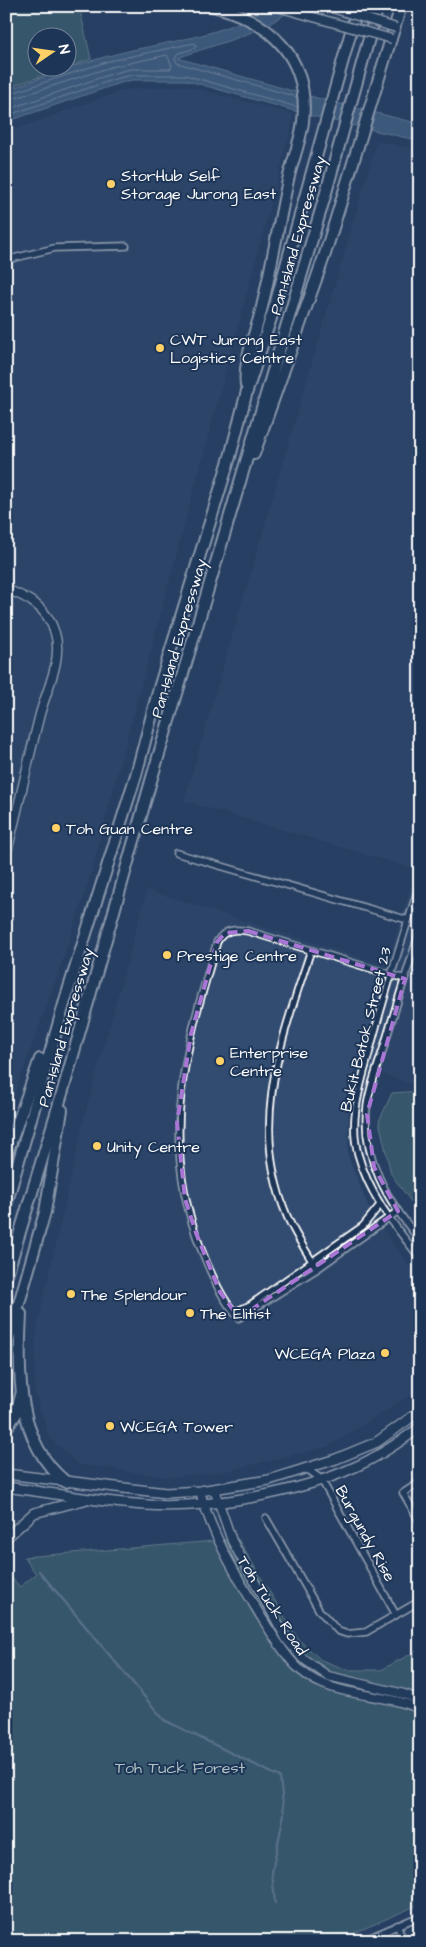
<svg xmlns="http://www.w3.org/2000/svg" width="426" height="1947" viewBox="0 0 426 1947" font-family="'Architects Daughter',sans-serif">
  <rect width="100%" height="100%" fill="#273f62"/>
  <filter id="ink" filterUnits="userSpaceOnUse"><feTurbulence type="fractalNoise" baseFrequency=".02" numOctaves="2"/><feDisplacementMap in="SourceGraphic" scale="10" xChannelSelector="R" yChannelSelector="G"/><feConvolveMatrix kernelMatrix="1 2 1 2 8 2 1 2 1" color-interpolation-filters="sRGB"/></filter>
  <g filter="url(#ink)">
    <!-- built -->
    <g fill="#334b6f">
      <path d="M186,86l106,28v10l-204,759 -31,94 -51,140v-984l112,-41 14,-3z"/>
      <path d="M377,141l43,10v936l-63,-22 -8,29 -1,62 23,57 49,68v108l-91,57 -106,26 -56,5 -89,-13 -29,-27 -15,-48 3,-61 48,-213 62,-225 240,76 29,-97 -232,-68z"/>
    </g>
    <!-- green -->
    <g fill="#4c7274" stroke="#a6b8ba">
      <path d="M6,6h73l12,53 -23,8v-29h-30v30h29l-61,20z"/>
      <path d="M420,1091v123l-29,-40 -12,-53 13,-28z"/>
      <path d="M238,1539l60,100 23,21 27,10h33l39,-21v255l-84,37h-330v-370l14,16 16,-13 -12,-17z"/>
    </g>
    <!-- water -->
    <path fill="#58789a" stroke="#9baec2" d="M269,6h27c-37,30 -76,36 -118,52l139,40 103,26v17l-108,-25 -127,-36h-53l-15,4 -111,38v-32c34,-11 68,-25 102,-34 55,-15 112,-17 161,-50z"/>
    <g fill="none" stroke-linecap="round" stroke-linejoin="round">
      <!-- shore -->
      <g stroke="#bcc9d7" stroke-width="1">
        <path d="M6,95l103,-34 85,-18 2,2 -1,3 -18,6 -2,4 2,5 120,34"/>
        <path d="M6,101l105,-34 56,-12 5,11 -2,3h-39l-17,4 -108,37"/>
        <path d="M6,116l109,-37 17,-4h53l112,32"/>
      </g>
      <!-- stream -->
      <path stroke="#9baec2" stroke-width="2" d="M39,1571l125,149 116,57 4,37 -12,58 3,31"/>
      <defs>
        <g id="street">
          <path d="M6,260l49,-12 71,-2"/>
          <path d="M176,853l232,67"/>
          <path d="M420,883c-17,54 -35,108 -49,163 -9,35 -23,72 -13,108 11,41 36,71 62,104"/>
          <path d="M420,931c-12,36 -23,72 -34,109 -6,21 -16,44 -19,66 -6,51 21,96 53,134"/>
          <path d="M311,950c-29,89 -63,173 -24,266 8,19 19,35 30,53"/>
          <path d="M398,1211l-81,58 -78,49c-18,-19 -28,-45 -38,-69 -43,-110 -16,-199 16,-307 7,-13 18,-13 31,-11l157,48"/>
          <path d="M235,1312l15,-7 113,-79 17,-21"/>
          <path d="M307,1469l14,10 75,136"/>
          <path d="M420,1482l-17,11 17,29"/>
          <path d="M266,1518l53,92 19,21 9,3 19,-2 54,-31"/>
          <path d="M397,1925l7,16"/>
          <path d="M362,1941l58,-25"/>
        </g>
        <g id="secondary">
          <path d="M6,589c23,9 41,18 49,44 8,26 -8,56 -15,81 -12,47 -22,95 -34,142"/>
          <path d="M214,1489l18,52 55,99 15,18 26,18 76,18 16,6"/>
          <path d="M200,1491c12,45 36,84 60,124 11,17 21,35 35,50 8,8 18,15 28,19 31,13 67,11 97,25"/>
        </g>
        <g id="primary">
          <path d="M6,1474l160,19 34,-2 69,-11 67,-21 41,-17 43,-31"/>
          <path d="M6,1487c47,6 93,15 140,18 63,4 152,-12 209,-38 23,-10 45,-25 65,-40"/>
          <path d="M6,1538l28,-25 50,-13"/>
        </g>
        <g id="highway">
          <path d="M213,6c58,15 97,52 90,116 -3,22 -12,42 -16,63 -9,42 -16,85 -26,126 -6,23 -18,51 -15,74"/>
          <path d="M254,454l71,-200 76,-248"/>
          <path d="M6,1156l34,-97"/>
          <path d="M6,1205l61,-211 69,-219 23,-87 71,-231 17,-66 26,-79 85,-306"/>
          <path d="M6,1278l58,-191 87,-306 174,-585 53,-190"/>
          <path d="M21,1314c-3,57 -5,129 45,168"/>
          <path d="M6,1349l39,-137 17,-102"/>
          <path d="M6,1429l10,-15 5,-19"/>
        </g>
      </defs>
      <!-- street casing -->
      <use href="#street" stroke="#fff" stroke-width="9"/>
      <!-- secondary casing -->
      <use href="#secondary" stroke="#fff" stroke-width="11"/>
      <!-- primary casing -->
      <use href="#primary" stroke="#fff" stroke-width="12"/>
      <!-- highway casing -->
      <use href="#highway" stroke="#fff" stroke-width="14"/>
      <!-- street -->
      <use href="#street" stroke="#1d3557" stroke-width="5.5"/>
      <!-- secondary -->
      <use href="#secondary" stroke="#1d3557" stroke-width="8"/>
      <!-- primary -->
      <use href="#primary" stroke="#1d3557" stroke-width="9"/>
      <!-- highway -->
      <use href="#highway" stroke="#1d3557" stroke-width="10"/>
      <defs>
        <g id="secondary-bridge">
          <path d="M274,6l118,33"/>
          <path d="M326,6l70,22"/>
        </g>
      </defs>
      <!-- secondary-bridge casing -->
      <use href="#secondary-bridge" stroke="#fff" stroke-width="11" stroke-linecap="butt"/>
      <!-- secondary-bridge -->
      <use href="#secondary-bridge" stroke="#1d3557" stroke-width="8"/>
    </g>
  </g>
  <!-- marked area -->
  <path d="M0 0H426V1947H0ZM248,931l157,48 -38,135 7,53 24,44 -159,107 -19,-26 -24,-59 -11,-34 -8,-76 14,-89 26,-92 8,-9z" fill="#273f62" fill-opacity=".55" fill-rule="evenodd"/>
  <path fill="none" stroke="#a976d5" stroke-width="4" stroke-dasharray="10 6" stroke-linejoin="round" d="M248,931l157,48 -38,135 7,53 24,44 -159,107 -19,-26 -24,-59 -11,-34 -8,-76 14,-89 26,-92 8,-9z"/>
  <!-- markers -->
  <g fill="#ffd166" stroke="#1d3557" stroke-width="2">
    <circle cx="111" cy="184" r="5"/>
    <circle cx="160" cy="348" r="5"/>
    <circle cx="56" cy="828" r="5"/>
    <circle cx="167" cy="955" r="5"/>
    <circle cx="220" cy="1061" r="5"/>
    <circle cx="97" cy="1146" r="5"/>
    <circle cx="71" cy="1294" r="5"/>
    <circle cx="190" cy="1313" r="5"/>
    <circle cx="385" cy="1353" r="5"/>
    <circle cx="110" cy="1426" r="5"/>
  </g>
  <g text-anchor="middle" stroke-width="4" stroke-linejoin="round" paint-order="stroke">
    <!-- poi labels -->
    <g font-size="16" fill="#fff" stroke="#1d3557" text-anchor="start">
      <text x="121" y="181">StorHub Self<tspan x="121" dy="18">Storage Jurong East</tspan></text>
      <text x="170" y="345">CWT Jurong East<tspan x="170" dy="18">Logistics Centre</tspan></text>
      <text x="66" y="834">Toh Guan Centre</text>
      <text x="177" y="961">Prestige Centre</text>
      <text x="230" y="1058">Enterprise<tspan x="230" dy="18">Centre</tspan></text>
      <text x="107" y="1152">Unity Centre</text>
      <text x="81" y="1300">The Splendour</text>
      <text x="200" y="1319">The Elitist</text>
      <text x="375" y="1359" text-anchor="end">WCEGA Plaza</text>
      <text x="120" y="1432">WCEGA Tower</text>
    </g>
    <!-- street labels -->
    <g font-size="16" fill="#fff" stroke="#1d3557">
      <text transform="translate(297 235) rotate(-74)" y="6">Pan-Island Expressway</text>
      <text transform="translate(178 638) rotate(-74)" y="6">Pan-Island Expressway</text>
      <text transform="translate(65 1027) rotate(-74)" y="6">Pan-Island Expressway</text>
      <text transform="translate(365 1029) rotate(-76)" y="6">Bukit Batok Street 23</text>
      <text transform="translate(366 1533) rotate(61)" y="6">Burgundy Rise</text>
      <text transform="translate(273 1605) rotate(57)" y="6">Toh Tuck Road</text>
    </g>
    <!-- park labels -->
    <g font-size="16" fill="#aec0c0" stroke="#1d3557">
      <text x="180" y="1773">Toh Tuck Forest</text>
    </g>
  </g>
  <!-- margin -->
  <rect width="426" height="1947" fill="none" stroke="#1d3557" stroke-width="25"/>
  <rect x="12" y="12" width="401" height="1922" fill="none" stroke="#fff" stroke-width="2" filter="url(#ink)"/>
  <!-- north arrow -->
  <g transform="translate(52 52) rotate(77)"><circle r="24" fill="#1d3557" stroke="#77869a"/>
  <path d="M0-4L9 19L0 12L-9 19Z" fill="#ffd166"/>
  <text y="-8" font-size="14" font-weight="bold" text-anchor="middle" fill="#ffffff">N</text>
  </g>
</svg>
